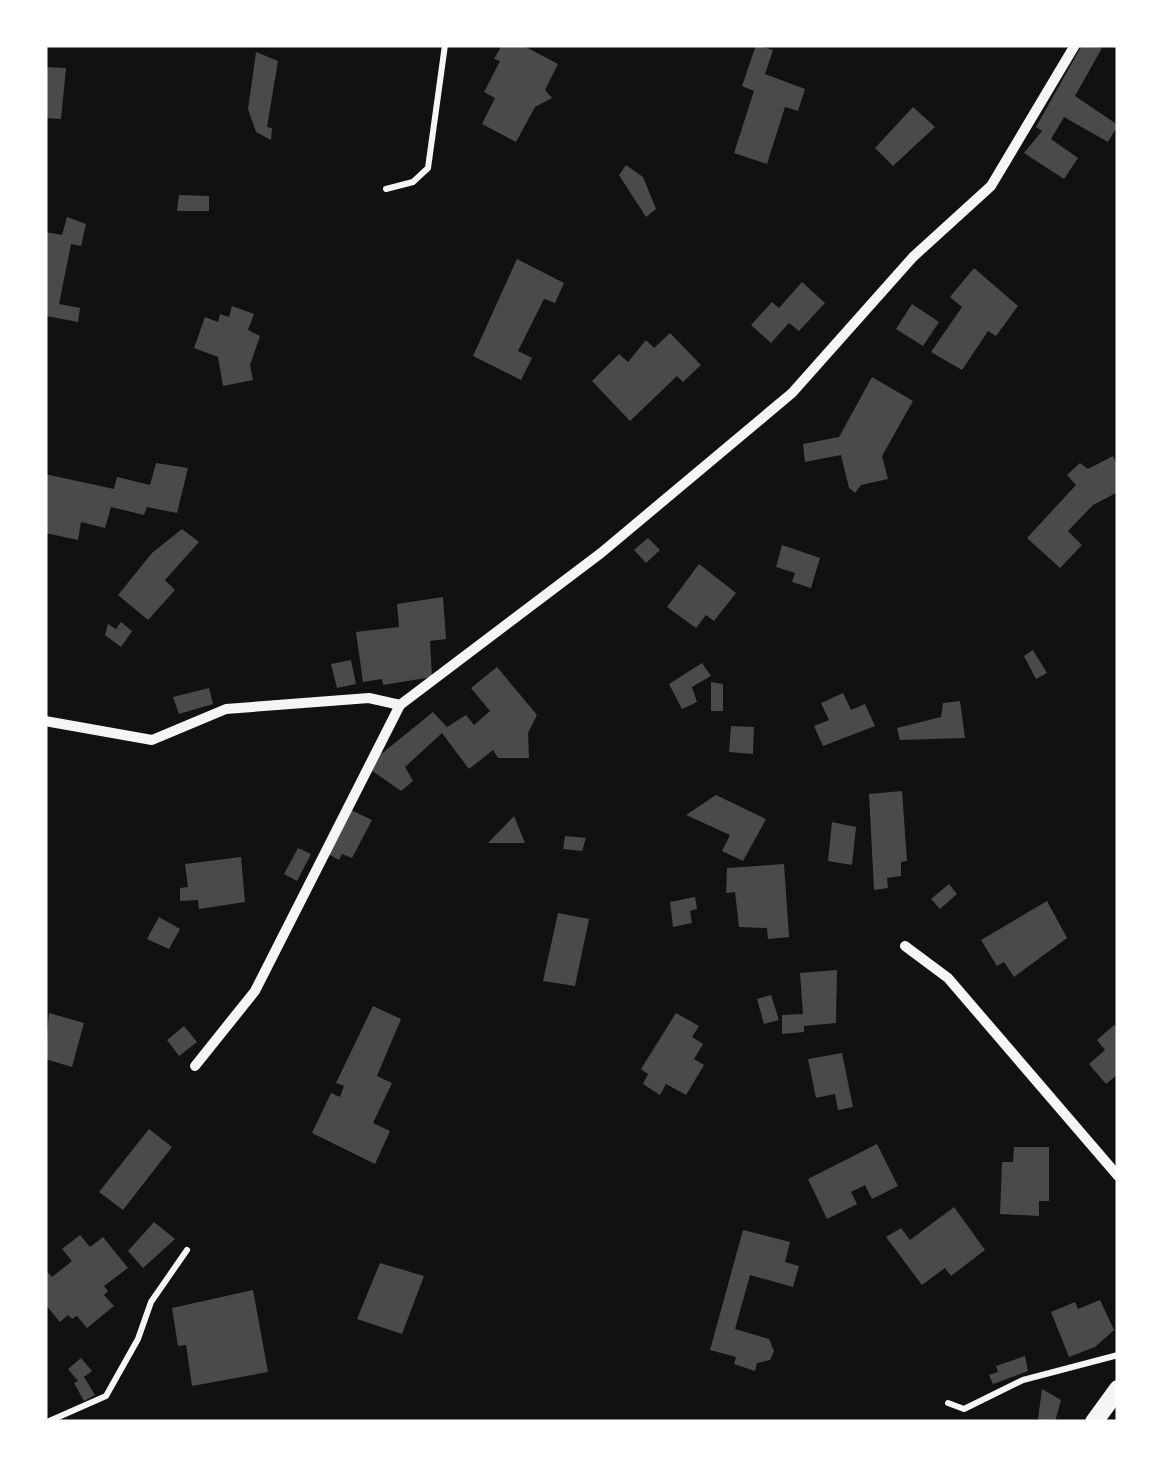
<svg xmlns="http://www.w3.org/2000/svg" width="1163" height="1467" viewBox="0 0 1163 1467" font-family="Rubik,sans-serif">
  <rect width="100%" height="100%" fill="#111"/>
  <!-- building -->
  <g fill="#4a4a4a">
    <path d="M502,45h20l36,19 -13,26 7,8 -17,9 -19,35 -34,-18 13,-26 -11,-6 16,-31 -6,-2z"/>
    <path d="M756,45l17,5 -8,24 40,15 -7,22 -13,-4 -18,57 -33,-11 20,-62 -12,-5z"/>
    <path d="M1082,45l20,3 -27,48 43,29 -10,17 -44,-25 -13,22 27,19 -14,21 -40,-26 18,-22 -6,-4z"/>
    <path d="M256,52l22,9 -11,66 5,1 -1,12 -15,-8 -8,-23z"/>
    <path d="M45,67l21,1 -5,51 -16,-1z"/>
    <path d="M913,107l22,20 -42,39 -18,-18z"/>
    <path d="M626,165l17,12 13,32 -10,8 -27,-42z"/>
    <path d="M179,195l30,1v15h-32z"/>
    <path d="M67,217l19,7 -5,22 -10,-2 -12,60 21,4 -2,14 -32,-6 -1,-10v-74l17,3z"/>
    <path d="M517,259l47,24 -9,20 -11,-4 -26,52 14,7 -11,22 -48,-24z"/>
    <path d="M974,268l44,38 -22,30 -8,-5 -26,39 -31,-18 31,-45 -12,-10z"/>
    <path d="M802,282l23,21 -26,28 -10,-8 -18,20 -20,-18 21,-23 7,6z"/>
    <path d="M912,304l27,18 -16,24 -27,-17z"/>
    <path d="M232,306l22,8 -6,16 12,6 -10,29 3,15 -30,6 -5,-29 -24,-9 11,-31 13,5 2,-8 9,3z"/>
    <path d="M670,333l31,32 -18,17 -6,-6 -47,45 -38,-40 27,-27 9,8 18,-22 8,8z"/>
    <path d="M872,377l41,24 -31,55 6,23 -27,6 -6,8 -6,-5 -8,-33 -36,7 -2,-18 36,-7z"/>
    <path d="M1113,456l5,10v26l-25,13 -25,26 14,14 -22,23 -33,-30 49,-53 -9,-10 13,-12 8,6z"/>
    <path d="M156,463l32,5 -11,45 -30,-6 -3,8 -33,-8 -6,21 -24,-6 -3,18 -33,-7v-59l69,15 3,-12 33,8z"/>
    <path d="M182,529l17,13 -34,38 10,10 -27,30 -30,-25 34,-42z"/>
    <path d="M648,538l12,12 -14,13 -12,-13z"/>
    <path d="M782,545l38,13 -9,30 -19,-6 3,-9 -19,-6z"/>
    <path d="M699,564l37,29 -22,28 -8,-6 -10,13 -29,-21z"/>
    <path d="M443,597l3,42 -16,2 2,36 -49,8 -1,-6 -19,3 -7,-50 43,-5 -2,-23z"/>
    <path d="M121,622l11,9 -11,16 -16,-12 3,-11 8,5z"/>
    <path d="M1033,650l14,23 -11,6 -12,-23z"/>
    <path d="M351,660l5,24 -19,4 -6,-24z"/>
    <path d="M702,663l9,13 -19,11 5,15 -15,7 -13,-25z"/>
    <path d="M497,667l40,48 -9,18 1,25h-31l-5,-8 -24,19 -27,-36 -37,34 8,14 -12,10 -30,-21 4,-11 58,-47 14,15 19,-12 8,10 16,-14 -19,-23z"/>
    <path d="M711,682l12,2v27h-12z"/>
    <path d="M209,688l4,16 -34,10 -6,-17z"/>
    <path d="M843,693l8,17 14,-6 10,22 -52,20 -9,-20 15,-6 -8,-17z"/>
    <path d="M960,701l5,37 -65,2 -3,-12 44,-11 2,-14z"/>
    <path d="M731,726l23,1 -1,27 -24,-2z"/>
    <path d="M902,791l5,70 -6,1v14l-14,2 1,10 -14,2 -5,-96z"/>
    <path d="M716,795l50,24 -23,42 -21,-10 8,-16 -44,-20z"/>
    <path d="M351,810l21,10 -20,38 -10,-4 -3,6 -11,-6z"/>
    <path d="M514,816l11,27h-37z"/>
    <path d="M832,822l24,5 -4,38 -24,-4z"/>
    <path d="M565,836l21,2 -4,13 -19,-2z"/>
    <path d="M298,848l13,6 -14,27 -13,-7z"/>
    <path d="M241,857l4,45 -46,7 -1,-9 -18,1v-13l8,-1 -3,-23z"/>
    <path d="M784,864l5,73 -21,2 -1,-11 -28,-1 -4,-35 -9,1 1,-25z"/>
    <path d="M949,884l8,10 -17,15 -9,-10z"/>
    <path d="M695,897l2,12 -7,2 2,12 -19,4 -3,-25z"/>
    <path d="M1047,901l20,37 -53,39 -10,-15 -7,4 -16,-26z"/>
    <path d="M558,913l31,6 -14,67 -32,-5z"/>
    <path d="M159,917l21,12 -11,20 -22,-10z"/>
    <path d="M837,970l-1,53 -32,3v6l-22,2v-19l21,-1 -3,-41z"/>
    <path d="M771,995l8,25 -15,4 -7,-25z"/>
    <path d="M373,1006l28,13 -24,57 15,7 -19,40 17,8 -15,33 -63,-31 19,-40 9,4 4,-11 -8,-3z"/>
    <path d="M49,1013l35,10 -12,44 -27,-8z"/>
    <path d="M676,1013l23,13 -7,11 11,7 -9,15 10,6 -18,30 -20,-11 -6,11 -17,-11 5,-10 -7,-5z"/>
    <path d="M1114,1025l4,4v45l-12,10 -17,-20 16,-14 -8,-10z"/>
    <path d="M184,1026l13,16 -18,14 -12,-16z"/>
    <path d="M842,1053l11,54 -15,3 -3,-16 -19,4 -8,-39z"/>
    <path d="M149,1129l23,18 -49,63 -24,-18z"/>
    <path d="M877,1144l21,42 -26,13 -7,-14 -14,7 6,12 -30,15 -19,-40z"/>
    <path d="M1014,1147h35v54h-10v15l-39,-2 2,-52h11z"/>
    <path d="M954,1207l31,43 -34,26 -6,-8 -23,17 -36,-48 15,-9 9,12z"/>
    <path d="M154,1222l21,17 -32,29 -15,-17z"/>
    <path d="M743,1230l47,12 -5,20 14,4 -6,21 -43,-12 -15,54 34,10 5,12 -4,9 -13,3 -2,8 -21,-7 2,-7 -26,-7z"/>
    <path d="M80,1235l10,12 13,-10 25,31 -24,18 4,5 -4,4 10,11 -27,22 -10,-12 -5,3 -4,-4 -8,7 -15,-18v-35l7,8 20,-16 -10,-12z"/>
    <path d="M380,1263l44,13 -22,58 -45,-15z"/>
    <path d="M253,1290l15,82 -76,14 -6,-41 -8,1 -6,-38z"/>
    <path d="M1100,1300l14,30 -19,17 -26,10 -18,-45 24,-10 3,7z"/>
    <path d="M1025,1356l3,15 -35,13 -4,-9 9,-3 -2,-6z"/>
    <path d="M81,1358l11,13 -8,6 11,18 -11,6 -10,-18 4,-2 -10,-12z"/>
    <path d="M1042,1389l19,11 -6,22 -17,-3z"/>
  </g>
  <g fill="none" stroke-linecap="round" stroke-linejoin="round">
    <!-- service -->
    <g stroke="#f5f5f5" stroke-width="6">
      <path d="M386,189l27,-7 15,-14 17,-123"/>
      <path d="M948,1403l16,6 59,-29 95,-25"/>
      <path d="M47,1422l59,-26 32,-57 13,-37 36,-52"/>
    </g>
    <!-- minor -->
    <g stroke="#f5f5f5" stroke-width="10">
      <path d="M45,721l107,19 74,-31 143,-11 31,7 201,-152 191,-160 121,-136 78,-71 84,-141"/>
      <path d="M905,946l43,32 170,198"/>
      <path d="M195,1066l60,-75 145,-286"/>
    </g>
    <!-- secondary -->
    <path stroke="#f5f5f5" stroke-width="18" d="M1094,1422l24,-33"/>
  </g>
  <!-- border -->
  <rect width="1163" height="1467" fill="none" stroke="#ffffff" stroke-width="95"/>
</svg>
